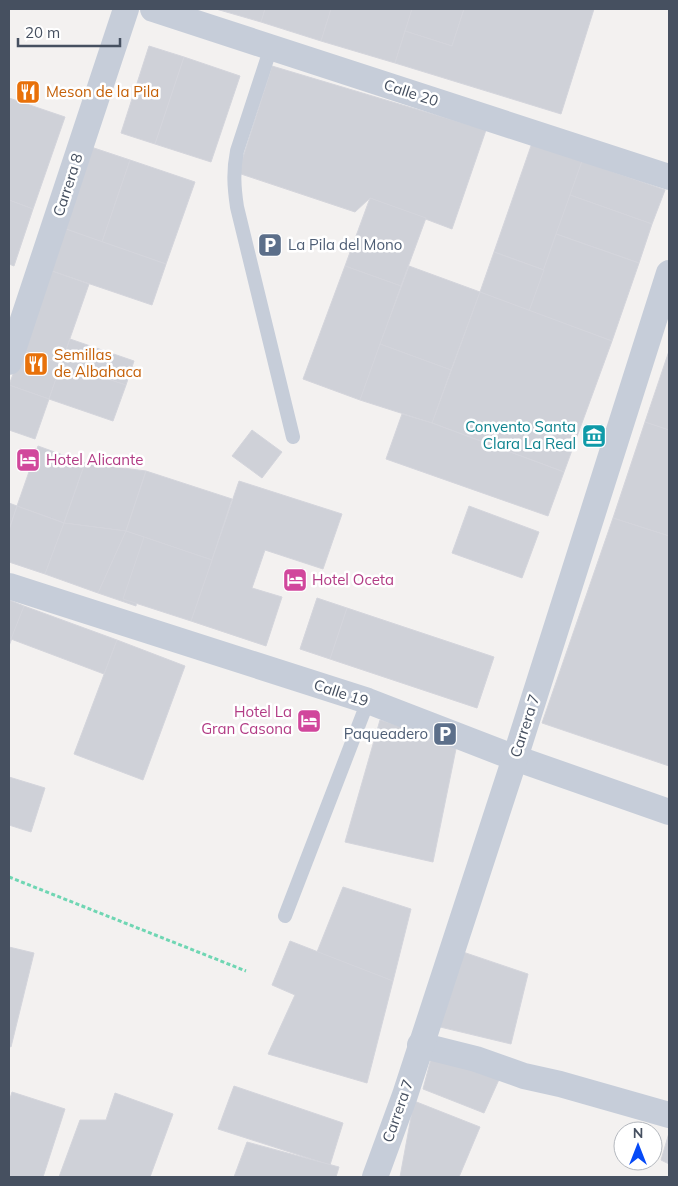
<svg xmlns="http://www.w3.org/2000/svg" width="678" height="1186" viewBox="0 0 678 1186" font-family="Mulish,sans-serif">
  <rect width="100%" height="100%" fill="#f3f1f0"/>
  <!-- building -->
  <g fill="#cfd1d8" stroke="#d4d5dc">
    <path d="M216,9h49l-4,13z"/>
    <path d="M265,9h66l-10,32 -60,-19z"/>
    <path d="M331,9h81l-17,54 -74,-22z"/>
    <path d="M412,9h52l-12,37 -47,-15z"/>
    <path d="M464,9h130l-33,105 -166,-51 10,-32 47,15z"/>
    <path d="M149,46l35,11 -29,87 -34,-11z"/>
    <path d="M184,57l56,19 -29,86 -56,-18z"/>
    <path d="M272,66l214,64 -34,99 -82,-31 -15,14 -117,-39z"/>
    <path d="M9,98l56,19 -32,92 -24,-9z"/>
    <path d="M532,143l50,18 -38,109 -50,-18z"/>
    <path d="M91,147l39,13 -28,82 -39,-14z"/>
    <path d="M130,160l65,22 -29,82 -64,-22z"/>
    <path d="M582,161l83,29 -13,34 -82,-29z"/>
    <path d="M570,195l82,29 -13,39 -83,-29z"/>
    <path d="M370,198l56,20 -25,68 -56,-20z"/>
    <path d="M9,200l24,9 -19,57 -5,-2z"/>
    <path d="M63,228l103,36 -14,41 -103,-35z"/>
    <path d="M556,234l83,29 -27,78 -83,-30z"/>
    <path d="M494,252l50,18 -15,41 -49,-19z"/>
    <path d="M345,266l56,20 -41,114 -57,-21z"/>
    <path d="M409,266l71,26 -29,78 -71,-26z"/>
    <path d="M49,270l40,14 -28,80 -39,-14z"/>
    <path d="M480,292l132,49 -48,131 -132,-49z"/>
    <path d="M70,339l64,22 -8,24 -65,-21z"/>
    <path d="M380,344l71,26 -19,53 -72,-23z"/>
    <path d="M22,350l39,14 -12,35 -40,-14z"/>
    <path d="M669,351v79l-24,-8z"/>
    <path d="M61,364l65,21 -13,36 -64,-22z"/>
    <path d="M9,385l40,14 -14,40 -26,-9z"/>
    <path d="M402,414l30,9 132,49 -16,44 -162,-57z"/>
    <path d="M645,422l24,8v106l-56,-18z"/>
    <path d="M252,430l30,22 -20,26 -30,-22z"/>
    <path d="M38,446l47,17 -21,60 -47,-17z"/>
    <path d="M85,463l61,8 -20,60 -62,-8z"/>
    <path d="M146,471l86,28 -20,61 -86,-29z"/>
    <path d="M239,481l103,33 -19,55 -58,-19 -13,38 30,9 -16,49 -75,-25z"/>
    <path d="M9,503l8,3 -8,24z"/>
    <path d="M17,506l47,17 -19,51 -36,-12v-32z"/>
    <path d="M469,506l70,26 -17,46 -70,-25z"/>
    <path d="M613,518l56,18v230l-127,-43z"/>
    <path d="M64,523l62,8 -28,62 -53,-19z"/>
    <path d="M126,531l18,6 -8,69 -38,-13z"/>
    <path d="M144,537l68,23 -21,61 -68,-22z"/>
    <path d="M317,598l30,10 -17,51 -30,-10z"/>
    <path d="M9,600l15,6 -15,40z"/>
    <path d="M24,606l93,34 -13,34 -93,-35z"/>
    <path d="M347,608l147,49 -17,51 -147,-49z"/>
    <path d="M117,640l68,26 -42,114 -69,-26z"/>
    <path d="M380,720l77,24 -24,118 -88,-20z"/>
    <path d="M9,777l36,11 -14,44 -22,-7z"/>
    <path d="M343,887l68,22 -18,72 -76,-29z"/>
    <path d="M290,941l103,40 -26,102 -99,-29 27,-59 -23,-10z"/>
    <path d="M9,947l25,6 -23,94 -2,-1z"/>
    <path d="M460,951l68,23 -17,70 -75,-18z"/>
    <path d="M432,1055l69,20 -17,38 -61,-24z"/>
    <path d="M234,1086l109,37 -13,42 -112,-36z"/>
    <path d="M12,1092l53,17 -22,68h-34v-75z"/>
    <path d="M115,1093l58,21 -23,63h-91l21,-57h26z"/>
    <path d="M414,1101l66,26 -21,50h-59z"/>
    <path d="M669,1133v31l-8,-4z"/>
    <path d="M247,1142l92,25 -3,10h-102z"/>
  </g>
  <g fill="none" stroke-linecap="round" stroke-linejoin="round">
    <!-- path -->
    <path stroke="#6fd6b3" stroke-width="3" stroke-dasharray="4 2.5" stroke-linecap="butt" d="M9,877l237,94"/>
    <!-- lane -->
    <g stroke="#c6cdd9" stroke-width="14">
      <path d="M271,47l-34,104c-4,20 -3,36 0,56l56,230"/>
      <path d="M285,916l83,-215"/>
    </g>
    <!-- street -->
    <g stroke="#c6cdd9" stroke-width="26">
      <path d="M153,9l516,168"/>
      <path d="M9,362l117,-353"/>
      <path d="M9,586l359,115 147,57 154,54"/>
      <path d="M420,1045l56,14 48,17 36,8 109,31"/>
      <path d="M375,1177l30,-82 110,-337 154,-485"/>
    </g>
  </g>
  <!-- icons -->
  <defs>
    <symbol id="restaurant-square" viewBox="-11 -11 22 22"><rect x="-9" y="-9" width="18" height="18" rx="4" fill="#e8710a" stroke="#fff"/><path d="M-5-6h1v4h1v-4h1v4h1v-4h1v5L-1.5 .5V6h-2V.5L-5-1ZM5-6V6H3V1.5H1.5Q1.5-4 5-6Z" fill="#fff"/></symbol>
    <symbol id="parking-square" viewBox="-11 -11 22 22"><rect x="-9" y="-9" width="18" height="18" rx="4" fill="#5c6f8a" stroke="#fff"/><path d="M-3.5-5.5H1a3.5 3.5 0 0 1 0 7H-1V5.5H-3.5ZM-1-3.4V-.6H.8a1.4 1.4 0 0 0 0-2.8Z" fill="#fff"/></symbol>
    <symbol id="museum-square" viewBox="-11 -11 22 22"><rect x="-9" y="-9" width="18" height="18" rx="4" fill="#0f9aa8" stroke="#fff"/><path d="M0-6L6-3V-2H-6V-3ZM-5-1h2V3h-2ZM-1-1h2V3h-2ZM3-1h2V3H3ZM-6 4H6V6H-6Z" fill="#fff"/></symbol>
    <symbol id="hotel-square" viewBox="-11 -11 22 22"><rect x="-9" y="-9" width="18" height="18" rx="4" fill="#d1479c" stroke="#fff"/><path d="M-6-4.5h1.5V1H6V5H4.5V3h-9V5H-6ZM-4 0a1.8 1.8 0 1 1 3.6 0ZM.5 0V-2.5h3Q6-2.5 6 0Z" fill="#fff"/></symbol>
  </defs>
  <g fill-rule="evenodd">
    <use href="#restaurant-square" x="14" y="78" width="28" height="28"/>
    <use href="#parking-square" x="256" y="231" width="28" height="28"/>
    <use href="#restaurant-square" x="22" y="350" width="28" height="28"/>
    <use href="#museum-square" x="580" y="422" width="28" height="28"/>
    <use href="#hotel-square" x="14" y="446" width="28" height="28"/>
    <use href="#hotel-square" x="281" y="566" width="28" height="28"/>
    <use href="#hotel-square" x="295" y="707" width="28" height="28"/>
    <use href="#parking-square" x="431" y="720" width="28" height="28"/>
  </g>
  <g text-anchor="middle" stroke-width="5" stroke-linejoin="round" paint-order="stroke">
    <!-- food labels -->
    <g font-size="15" fill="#c56008" stroke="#fff" text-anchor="start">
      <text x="46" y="97">Meson de la Pila</text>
      <text x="54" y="360">Semillas<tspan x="54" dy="17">de Albahaca</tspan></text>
    </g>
    <!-- street labels -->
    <g font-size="15" fill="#465060" stroke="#fff">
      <text transform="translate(411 93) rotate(18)" y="5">Calle 20</text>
      <text transform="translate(68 185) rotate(-72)" y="5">Carrera 8</text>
      <text transform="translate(341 693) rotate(18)" y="5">Calle 19</text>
      <text transform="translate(525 726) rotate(-72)" y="5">Carrera 7</text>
      <text transform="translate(398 1111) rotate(-71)" y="5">Carrera 7</text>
    </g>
    <!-- service labels -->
    <g font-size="15" fill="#4e5e75" stroke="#fff" text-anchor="start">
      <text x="288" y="250">La Pila del Mono</text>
      <text x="428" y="739" text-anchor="end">Paqueadero</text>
    </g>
    <!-- culture labels -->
    <g font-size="15" fill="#0d838f" stroke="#fff" text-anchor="end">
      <text x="576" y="432">Convento Santa<tspan x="576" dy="17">Clara La Real</tspan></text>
    </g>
    <!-- hotel labels -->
    <g font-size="15" fill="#b23c85" stroke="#fff" text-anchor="start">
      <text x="46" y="465">Hotel Alicante</text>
      <text x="312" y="585">Hotel Oceta</text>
      <text x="292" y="717" text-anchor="end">Hotel La<tspan x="292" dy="17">Gran Casona</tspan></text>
    </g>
  </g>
  <!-- border -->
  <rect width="678" height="1186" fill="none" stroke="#465060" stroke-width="20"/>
  <!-- north arrow -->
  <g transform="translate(638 1146)"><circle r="24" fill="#ffffff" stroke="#b5b9bf"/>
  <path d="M0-4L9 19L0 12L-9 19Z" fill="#064af7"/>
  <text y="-8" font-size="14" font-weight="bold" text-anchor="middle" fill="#465060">N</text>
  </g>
  <!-- scale -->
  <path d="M18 38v8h102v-8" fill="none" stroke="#465060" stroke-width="2.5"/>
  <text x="25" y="38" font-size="15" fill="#465060" stroke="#ffffff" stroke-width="4" paint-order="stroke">20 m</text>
</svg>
